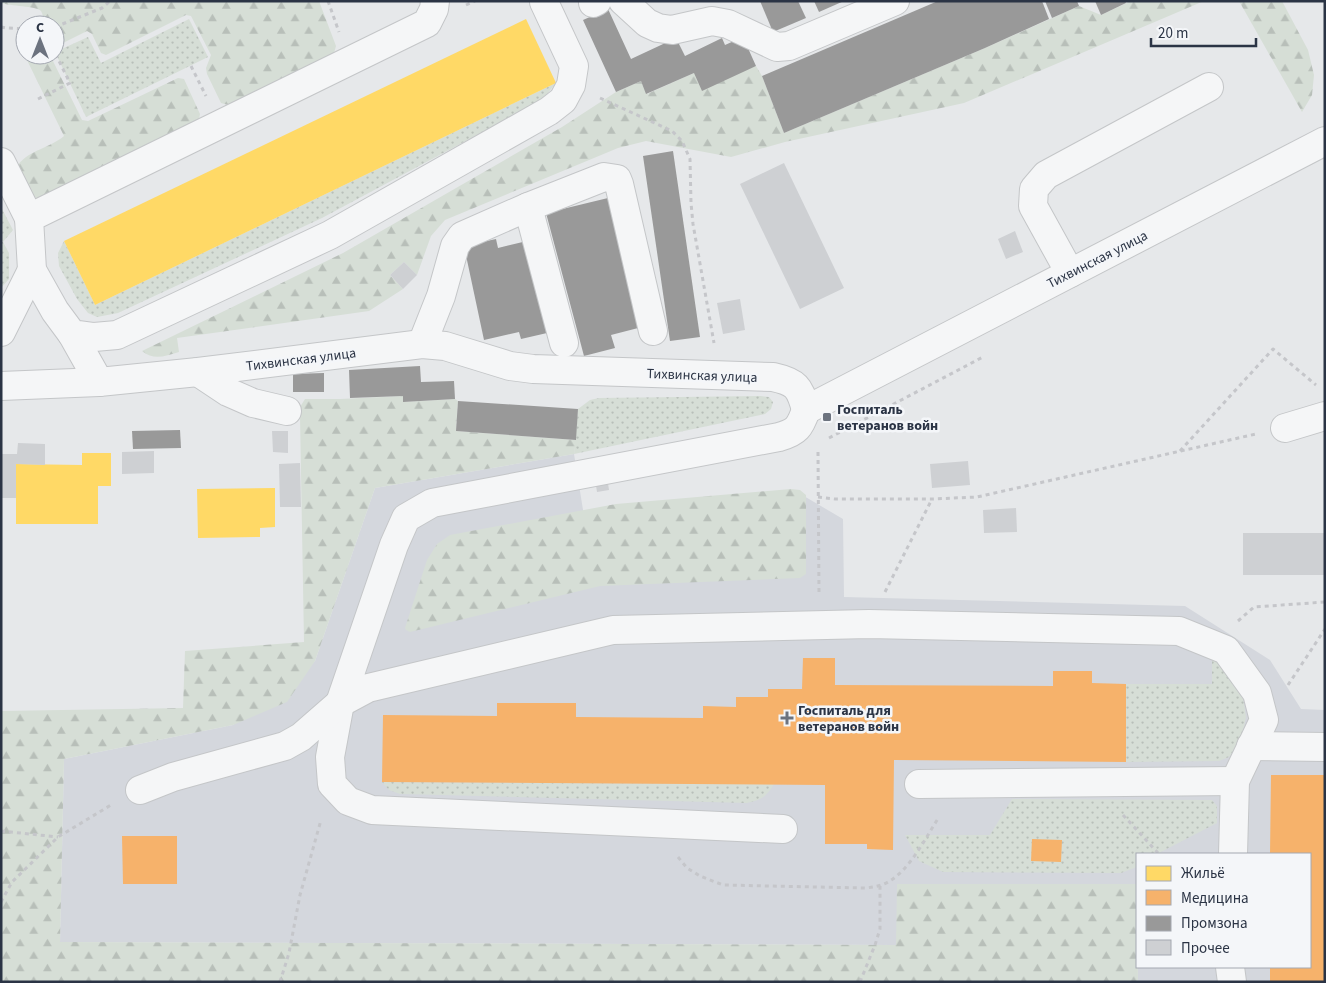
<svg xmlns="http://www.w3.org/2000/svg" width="1326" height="983" viewBox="0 0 1326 983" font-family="'Source Sans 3',sans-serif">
  <defs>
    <pattern id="green-dots" width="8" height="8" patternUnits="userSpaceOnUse" patternTransform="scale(1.25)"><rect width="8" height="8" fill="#d6ded6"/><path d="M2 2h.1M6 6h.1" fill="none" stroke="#b8bfb9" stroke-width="1.8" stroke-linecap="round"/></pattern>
    <pattern id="forest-firs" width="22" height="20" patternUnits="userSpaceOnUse" patternTransform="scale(1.25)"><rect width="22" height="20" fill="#d6ded6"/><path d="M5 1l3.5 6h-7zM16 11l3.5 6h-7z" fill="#b8bfb9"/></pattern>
  </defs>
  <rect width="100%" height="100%" fill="#e6e8ea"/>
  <!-- built -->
  <path fill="#d4d7dd" d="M574,454l10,62 213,-24 46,27 1,78 341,9 85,54 31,49 24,1v272h-187v-15h172v-113h-173v64v-34h-240v61l-837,-3 4,-183 169,-34 82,-64 60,-173z"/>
  <!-- green -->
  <g fill="url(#green-dots)">
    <path d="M189,19l19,38 -122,60 -31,-65 33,-15 13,26z"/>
    <path d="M556,83l-9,11 -14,11 -211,113 -204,95 -21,4 -9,-4 -11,-14 -18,-33 -1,-13 6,-12 31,64z"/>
    <path d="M1,207l12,23 -10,12 6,11v26l-8,9v-46h2l-2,-3z"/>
    <path d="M761,396l8,1 4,5 -2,7 -6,5 -191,40 4,-45 12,-9 9,-2z"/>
    <path d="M1212,651l31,46 3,20 -5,23 -12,17 -10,4 -93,1v-78h86z"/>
    <path d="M382,782l392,2c-8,13 -13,16 -27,19l-347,-9 -11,-4z"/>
    <path d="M1012,799l200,1 5,6v17l-60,31h-20v13l-16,6 -178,-1 -24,-11 -14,-26h85z"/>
  </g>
  <!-- forest -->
  <g fill="url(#forest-firs)">
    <path d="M1,1h318l17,45 -2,7 -106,52 -7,-2 -14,-29 -1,-6 5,-13 -20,-39 -5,-1 -80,40 -5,-2 -9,-19 -5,-3 -32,16v-22h-13l2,-2c-1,-5 -1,-9 -3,-12 -5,-5 -31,-5 -40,-8z"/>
    <path d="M1131,1h73l-240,102 -179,39 -54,15 -85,-16 -28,7 -173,72 -14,16 -14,39 -13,-13 -14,13 13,14 -34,22 -192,27 2,14c-14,4 -25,9 -37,-1l201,-98 219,-126 54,-35 25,-11 6,13 47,-21 54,-4 8,-3 6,10 22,57 201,-85 94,-42 22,9z"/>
    <path d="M1239,1h43l26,49 6,25 -2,20 -10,17z"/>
    <path d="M26,55h24l32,65 6,1 90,-43 6,1 16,35 -1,5 -157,80 -9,-2 -15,-32c11,-15 32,-17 46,-29l-38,-78z"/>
    <path d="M403,396v6l52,-3 3,2 -2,30 120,9 -2,14 -199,34 -60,173 -28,41 -54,23 -169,34 -4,183 836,3 1,-61h240l1,98h-1137v-271l182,-3 2,-57 119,-9 -4,-226v-9l5,-8h35z"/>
    <path d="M791,489l9,1 6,5v79l-6,4 -200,8 -190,46 -4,-2 -1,-2 22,-68 10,-16 13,-9 166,-31z"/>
  </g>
  <!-- homes -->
  <g fill="#ffd966">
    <path d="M526,19l30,64 -461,222 -31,-64z"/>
    <path d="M82,453h29v33h-13v38h-82v-60l66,1z"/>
    <path d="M275,488v39l-15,1v9l-62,1 -1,-49z"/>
  </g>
  <!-- health -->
  <g fill="#f6b26b">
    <path d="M803,658h32v27l218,1v-15h39v12l34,1v78l-232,-2 -1,90 -26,-1v-5h-42v-59l-443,-3 1,-67 114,1v-13h79v14l127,1v-12l33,1v-10h32v-8h34z"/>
    <path d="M1271,775h54v207h-55v-15h40v-113h-40z"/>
    <path d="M122,836h55v48h-54z"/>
    <path d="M1032,839l30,1 -1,22 -30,-1z"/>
  </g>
  <!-- industry -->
  <g fill="#999">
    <path d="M760,1h38l8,17 -33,14z"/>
    <path d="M814,1h30l-25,11z"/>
    <path d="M938,1h104l7,18 -64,29 -201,85 -22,-57z"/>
    <path d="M1045,1h32l2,5 -27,12z"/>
    <path d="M1095,1h30l1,2 -25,12z"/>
    <path d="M608,9l23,50 45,-21 9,18 37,-18 3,7 18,-8 13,29 -54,25 -8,-18 -48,21 -5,-13 -25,11 -33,-72z"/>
    <path d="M673,151l27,186 -30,4 -27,-185z"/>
    <path d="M608,198l34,129 -31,8 4,13 -31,8 -38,-143z"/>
    <path d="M496,239l2,9 29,-7 20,92 -26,6 -2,-7 -35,8 -20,-94z"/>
    <path d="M420,366l1,16 33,-1 1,18 -52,3v-6l-53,2 -1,-28z"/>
    <path d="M324,373v19h-31v-18z"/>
    <path d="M458,401l120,8 -2,31 -120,-9z"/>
    <path d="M180,430l1,18 -48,1 -1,-18z"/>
  </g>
  <!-- building -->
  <g fill="#ced0d3">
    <path d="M784,163l60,125 -44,21 -60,-125z"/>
    <path d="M1015,231l8,21 -17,7 -8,-20z"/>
    <path d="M404,262l13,13 -14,14 -13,-14z"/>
    <path d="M740,299l5,31 -22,4 -6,-31z"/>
    <path d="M272,431h16v22l-15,-1z"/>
    <path d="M18,443l27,1v21l-29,-1v34h-15v-44h16z"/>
    <path d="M154,451v22l-32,1v-22z"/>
    <path d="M968,461l2,24 -38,3 -2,-24z"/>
    <path d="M300,463l1,44h-21l-1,-43z"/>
    <path d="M607,477l2,13 -12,2 -2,-13z"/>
    <path d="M1016,508l1,24 -33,1 -1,-23z"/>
    <rect x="1243" y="533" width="82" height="42"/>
  </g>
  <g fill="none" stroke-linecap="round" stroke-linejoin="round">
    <defs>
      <g id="minor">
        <path d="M435,1l-1,8 -7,14 -398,195 3,52 23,41 17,23 22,3 23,-2 213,-100 219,-124 14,-11 8,-15 3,-19 -30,-64"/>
        <path d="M623,1l24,22 11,5 14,2 40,-9 16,3 49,23 12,-1 106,-45"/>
        <path d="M593,3l4,-2"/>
        <path d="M1,162l28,56"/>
        <path d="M528,207l36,136"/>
        <path d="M1070,273l-37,-67 1,-17 12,-14 163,-88"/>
        <path d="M1,332l31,-62"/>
        <path d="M72,334l27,48"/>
        <path d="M422,344l19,-48 14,-50 7,-10 66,-29 76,-30 13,2 2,5 34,147"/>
        <path d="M198,372l30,20 25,11 34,8"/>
        <path d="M1,386l98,-4 99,-10 224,-28 23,2 65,20 23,3 240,8c23,5 27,10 33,33"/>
        <path d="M806,410c-6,17 -9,22 -27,27l-347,66 -26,15 -12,27 -54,158 28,-15 245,-58 256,-6 310,7 47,19 31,43 7,27 -29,61 -2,73"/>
        <path d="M806,410l519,-269"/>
        <path d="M1285,428l40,-12"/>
        <path d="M340,703l-10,54 2,27 16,17 24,9 411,19"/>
        <path d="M1251,746l74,1"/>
        <path d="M919,784l316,-3"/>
        <path d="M140,790l33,-13 112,-31 16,-9 39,-34"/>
        <path d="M1230,967l2,15"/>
      </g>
    </defs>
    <!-- minor casing -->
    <use href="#minor" stroke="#c4c6c8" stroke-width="30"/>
    <!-- path -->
    <g stroke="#c5c6ca" stroke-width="3" stroke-dasharray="4 4" stroke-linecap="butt">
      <path d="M328,1l11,31"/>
      <path d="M466,5l9,-4"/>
      <path d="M1,27l6,1 18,1"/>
      <path d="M55,27l47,-19 8,-7"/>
      <path d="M191,66l15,30"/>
      <path d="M600,98l72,33 10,10 8,18 1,44 2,21 21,119"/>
      <path d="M38,99l32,-16 -15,-30"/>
      <path d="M829,438l154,-81"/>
      <path d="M1180,451l93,-102 43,36"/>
      <path d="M818,452l1,141"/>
      <path d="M818,497l17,2h97l45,-2 279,-63"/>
      <path d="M885,592l47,-93"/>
      <path d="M1238,621l16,-14 71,-5"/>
      <path d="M1288,685l37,-56"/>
      <path d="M1123,815l35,38"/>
      <path d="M1,831l57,6"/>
      <path d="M678,857l9,11 13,8 23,9 143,3c8,-1 15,-2 22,-6 22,-12 38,-45 51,-65"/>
      <path d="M1,902l11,-20 46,-45 53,-32"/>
      <path d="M280,982l9,-29 11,-58 21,-75"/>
      <path d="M860,982l15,-37 5,-16v-43"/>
    </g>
    <!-- minor -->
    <use href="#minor" stroke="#f5f6f7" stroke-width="28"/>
  </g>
  <!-- markers -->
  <g fill="#6c737f" stroke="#f4f6f9" stroke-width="2">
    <rect x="822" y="412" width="10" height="10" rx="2.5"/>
    <path d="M784.5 710.5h5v5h5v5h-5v5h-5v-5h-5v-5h5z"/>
  </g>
  <g text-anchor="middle" stroke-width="5" stroke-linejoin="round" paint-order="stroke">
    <!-- street labels -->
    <g font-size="14" fill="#2b3445" stroke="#f4f6f9">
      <text transform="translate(1097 259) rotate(-27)" y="5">Тихвинская улица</text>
      <text transform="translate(301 359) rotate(-7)" y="5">Тихвинская улица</text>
      <text transform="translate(702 375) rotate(2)" y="5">Тихвинская улица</text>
    </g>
    <!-- poi labels -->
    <g font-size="14" font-weight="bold" fill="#2b3445" stroke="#f4f6f9" text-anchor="start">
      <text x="837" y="414">Госпиталь<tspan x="837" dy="16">ветеранов войн</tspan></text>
      <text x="798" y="715">Госпиталь для<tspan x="798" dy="16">ветеранов войн</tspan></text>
    </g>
  </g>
  <!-- border -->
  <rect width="1326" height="983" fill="none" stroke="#2b3445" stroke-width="5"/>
  <!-- legend -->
  <rect x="1136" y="853" width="175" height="115" fill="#f4f6f9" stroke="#a4a8b1"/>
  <rect x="1146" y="866" width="25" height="15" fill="#ffd966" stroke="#a4a8b1"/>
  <text x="1181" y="878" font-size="15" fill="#2b3445">Жильё</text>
  <rect x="1146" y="890" width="25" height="15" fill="#f6b26b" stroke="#a4a8b1"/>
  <text x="1181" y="903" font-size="15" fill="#2b3445">Медицина</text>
  <rect x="1146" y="916" width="25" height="15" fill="#999999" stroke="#a4a8b1"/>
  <text x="1181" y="928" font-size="15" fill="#2b3445">Промзона</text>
  <rect x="1146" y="940" width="25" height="15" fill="#ced0d3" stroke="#a4a8b1"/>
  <text x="1181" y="953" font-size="15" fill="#2b3445">Прочее</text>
  <!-- north arrow -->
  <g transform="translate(40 40)"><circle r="24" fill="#f4f6f9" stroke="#a4a8b1"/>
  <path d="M0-4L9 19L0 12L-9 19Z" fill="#6c737f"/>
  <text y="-8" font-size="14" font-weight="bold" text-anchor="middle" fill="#2b3445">С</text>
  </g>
  <!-- scale -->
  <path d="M1151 38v8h105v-8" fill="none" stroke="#2b3445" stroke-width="2.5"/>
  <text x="1158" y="38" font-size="15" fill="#2b3445" stroke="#f4f6f9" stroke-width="4" paint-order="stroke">20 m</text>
</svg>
